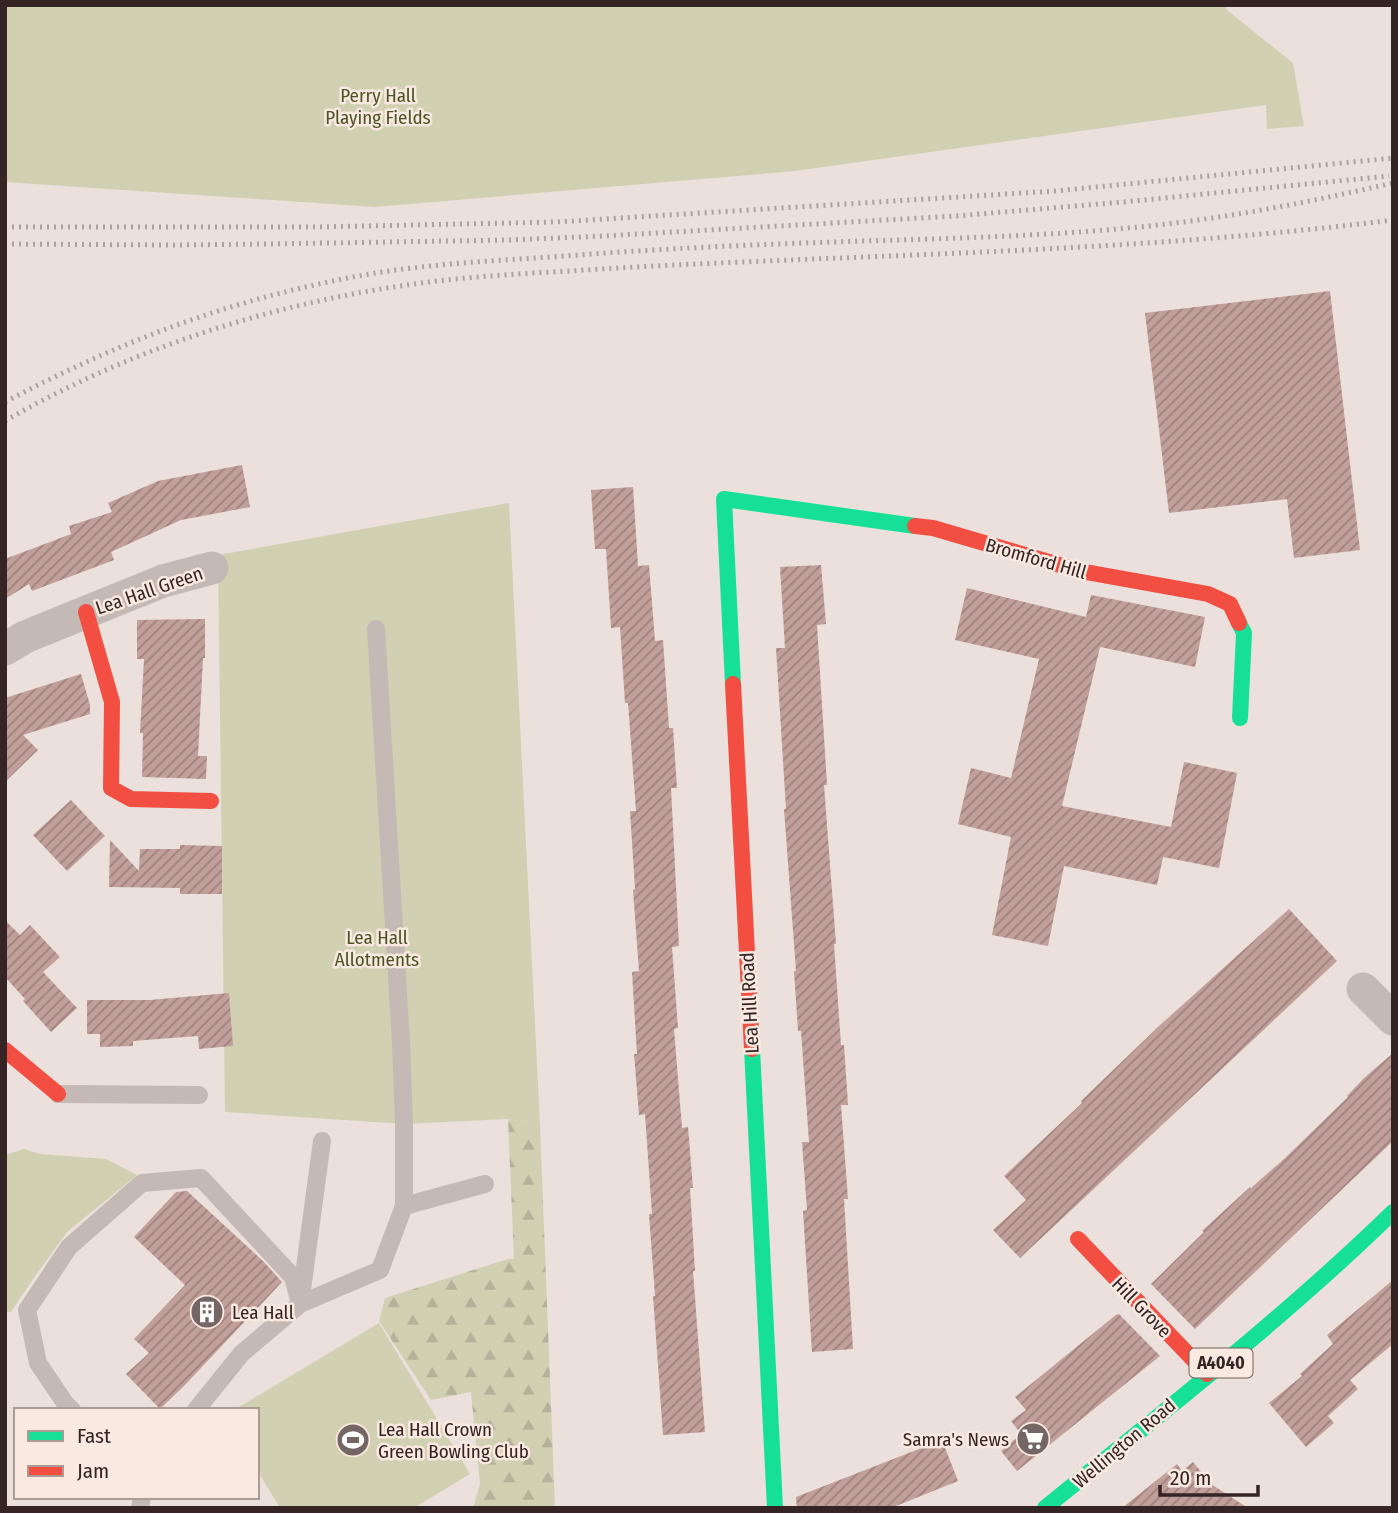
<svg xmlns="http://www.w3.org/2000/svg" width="1398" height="1513" viewBox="0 0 1398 1513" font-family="'Fira Sans Condensed',sans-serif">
  <defs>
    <pattern id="forest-firs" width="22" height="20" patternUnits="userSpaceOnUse" patternTransform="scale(1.75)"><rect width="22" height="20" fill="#d1d0b3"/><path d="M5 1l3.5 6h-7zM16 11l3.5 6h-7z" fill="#b4b29a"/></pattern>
    <pattern id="building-hatch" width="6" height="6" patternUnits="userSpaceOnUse" patternTransform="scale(1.75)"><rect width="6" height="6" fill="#c19f9b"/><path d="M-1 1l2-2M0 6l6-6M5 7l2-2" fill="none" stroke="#9e817e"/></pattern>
  </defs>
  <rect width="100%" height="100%" fill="#ebe0db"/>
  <!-- green -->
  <g fill="#d1d0b3">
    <path d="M5,5h1220l2,5 66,53 11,63 -37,3 -1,-24 -471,66 -420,36 -370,-25z"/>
    <path d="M509,503l31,622 -32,-6 -104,5 -179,-12 -7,-557z"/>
    <path d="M24,1149l16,5 66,5 31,16 -70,57 -34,47 -22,33h-6v-157z"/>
    <path d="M379,1323l91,151 -56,34h-134l-23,-38v-60h-23z"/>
  </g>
  <!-- forest -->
  <path fill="url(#forest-firs)" d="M508,1119l32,6 15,383h-82l7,-24 -9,-92 -40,8 -52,-79 6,-23 123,-39h6z"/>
  <!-- building -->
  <g fill="url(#building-hatch)">
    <path d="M1330,291l30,259 -66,8 -7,-59 -118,14 -24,-200z"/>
    <path d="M242,465l8,42 -69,13 -70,32 3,8 -82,31 -3,-7 -24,15v-40l66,-25 -2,-8 43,-14 -4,-9 50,-22z"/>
    <path d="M633,487l5,79 11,-1 6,76 8,-1 6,88h4l4,60h-6l8,158 -7,1 6,81 -4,1 8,99 6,-1 5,61h-3l5,83h-2l12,161 -42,3 -10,-139h2l-6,-82h3l-7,-100 -6,1 -5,-61h3l-5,-82 7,-1 -6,-81 2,-1 -5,-78h6l-8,-108h-3l-5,-76 -9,1 -5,-79h-11l-4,-59z"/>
    <path d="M821,565l5,59 -9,1 10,160h-3l12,159h-2l7,101h3l4,60h-7l7,94h-4l9,150 -41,3 -9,-141 4,-1 -5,-68h7l-8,-111h-3l-4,-60h2l-12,-162h2l-10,-161h9l-5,-81z"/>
    <path d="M967,588l119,29 5,-22 114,22 -10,50 -95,-20 -38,159 109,21 13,-65 53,11 -18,95 -56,-11 -6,28 -93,-19 -16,80 -56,-11 19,-98 -53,-13 13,-56 40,10 28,-119 -84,-19z"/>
    <path d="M205,619v39h-2l-5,98h9l-1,23 -64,-2 1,-44h-3l4,-74h-7v-39z"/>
    <path d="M81,674l9,31v9l-67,21 15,15 -33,32v-84z"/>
    <path d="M71,800l34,36 -38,35 -34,-36z"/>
    <path d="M110,840l29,31 1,-22h40v-4l42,1v48h-42v-6l-71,-1z"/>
    <path d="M1289,909l48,52 -317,297 -27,-28 33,-30 -22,-24 78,-73 -1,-2 77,-74z"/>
    <path d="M5,920l15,15 10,-10 30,32 -17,15 34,36 -26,24 -28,-31 2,-2 -20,-22z"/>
    <path d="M229,993l4,53 -34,3 -1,-13 -65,5v5l-33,1v-13h-13v-34h63z"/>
    <path d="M1393,1053v88l-198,188 -44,-45 53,-52 -2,-1 48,-44 1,1 33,-29 64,-62 -1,-1 17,-18z"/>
    <path d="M187,1191l76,70 19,21 -98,104 -24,23 -34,-35 23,-21 -15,-14 51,-54 -51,-48 42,-45z"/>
    <path d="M1393,1280v64l-43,36 8,9 -30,27 6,7 -28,24 -37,-44 33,-27 -2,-2 33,-30 -6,-9z"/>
    <path d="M1117,1314l1,1 1,-1 41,42 -143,115 -16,-20 20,-17 -10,-13 15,-11 -11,-13z"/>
    <path d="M942,1440l16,41 -67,27h-94l-1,-11z"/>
    <path d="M1193,1462l18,22 37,24h-126l55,-44 5,7z"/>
  </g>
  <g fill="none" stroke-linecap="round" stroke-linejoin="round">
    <!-- lane -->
    <g stroke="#c4b9b5" stroke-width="18">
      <path d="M58,1094l141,1"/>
      <path d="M404,1206l81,-22"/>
      <path d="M301,1297l21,-156"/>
      <path d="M72,1410l-7,-7 -27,-40 -11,-53 42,-63 73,-64 59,-5 92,99 7,27"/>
      <path d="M196,1410l46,-57 58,-49 80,-34 24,-64v-82l-3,-82 -25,-413"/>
      <path d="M140,1508l2,-11"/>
    </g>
    <!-- street -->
    <g stroke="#c4b9b5" stroke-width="33">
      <path d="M5,649l20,-12 138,-56 49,-13"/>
      <path d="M1363,989l30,30"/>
    </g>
    <!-- fast -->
    <g stroke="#16e098" stroke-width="16">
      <path d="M1239,623l5,10 -4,85"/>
      <path d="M733,684l-9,-185 191,27"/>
      <path d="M752,1049l23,459"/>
      <path d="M1045,1508c118,-96 239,-190 348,-296"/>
    </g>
    <!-- jam -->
    <g stroke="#f24e42" stroke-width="16">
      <path d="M915,526l18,2 147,43 128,23 22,10 9,19"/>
      <path d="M86,612l26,90 -1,86 20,11 80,2"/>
      <path d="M733,684l19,365"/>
      <path d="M5,1050l53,44"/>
      <path d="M1078,1239l129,135"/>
    </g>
    <!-- rail -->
    <g stroke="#aba29f" stroke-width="5" stroke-dasharray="2 5" stroke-linecap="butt">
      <path d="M5,227h311l240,-5 499,-31 338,-33"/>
      <path d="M5,244l168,1 94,-1 242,-4 94,-4 353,-20 167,-14 266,-26"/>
      <path d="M5,402c108,-57 213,-98 333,-122 80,-17 160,-19 241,-25 106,-8 213,-12 320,-15 94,-3 190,-6 284,-18 71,-9 140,-23 210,-39"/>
      <path d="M5,421c123,-71 262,-116 402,-136 54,-8 108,-11 163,-14 73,-5 147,-8 220,-11 201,-8 403,-15 603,-40"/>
    </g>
  </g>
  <!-- icons -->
  <defs>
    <symbol id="building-disc" viewBox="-11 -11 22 22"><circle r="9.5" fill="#746664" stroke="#fae9e0"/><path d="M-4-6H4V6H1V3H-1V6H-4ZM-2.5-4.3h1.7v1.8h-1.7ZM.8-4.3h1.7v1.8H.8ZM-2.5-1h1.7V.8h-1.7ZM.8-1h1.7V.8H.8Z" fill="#fff"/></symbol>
    <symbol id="supermarket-disc" viewBox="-11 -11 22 22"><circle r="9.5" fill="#746664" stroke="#fae9e0"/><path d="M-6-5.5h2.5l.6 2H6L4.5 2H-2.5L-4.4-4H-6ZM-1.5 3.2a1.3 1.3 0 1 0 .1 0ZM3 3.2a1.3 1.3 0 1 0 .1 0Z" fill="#fff"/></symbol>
    <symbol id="stadium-disc" viewBox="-11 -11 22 22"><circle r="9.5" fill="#746664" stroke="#fae9e0"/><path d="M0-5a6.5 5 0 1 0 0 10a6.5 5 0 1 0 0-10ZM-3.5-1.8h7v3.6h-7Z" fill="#fff"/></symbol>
  </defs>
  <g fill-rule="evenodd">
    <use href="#building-disc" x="188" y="1293" width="38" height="38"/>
    <use href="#supermarket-disc" x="1014" y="1420" width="38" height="38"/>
    <use href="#stadium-disc" x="334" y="1421" width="38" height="38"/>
  </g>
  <g text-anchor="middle" stroke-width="5" stroke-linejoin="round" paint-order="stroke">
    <!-- shield labels -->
    <rect fill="#fae9e0" stroke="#6f605c" stroke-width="2" x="1189.5" y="1348.5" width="63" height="29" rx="5"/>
    <g font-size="18" font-weight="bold" fill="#342524">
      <text x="1221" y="1369">A4040</text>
    </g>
    <!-- park labels -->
    <g font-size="19" fill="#4c5425" stroke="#fae9e0">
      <text x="378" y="102">Perry Hall<tspan x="378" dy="22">Playing Fields</tspan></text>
      <text x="377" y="944">Lea Hall<tspan x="377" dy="22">Allotments</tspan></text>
    </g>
    <!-- street labels -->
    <g font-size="19" fill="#342524" stroke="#fae9e0">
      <text transform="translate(1036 558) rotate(16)" y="7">Bromford Hill</text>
      <text transform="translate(149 590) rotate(-19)" y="7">Lea Hall Green</text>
      <text transform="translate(749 1003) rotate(-93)" y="7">Lea Hill Road</text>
      <text transform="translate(1142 1307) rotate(46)" y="7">Hill Grove</text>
      <text transform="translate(1124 1443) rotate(-40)" y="7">Wellington Road</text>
    </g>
    <!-- poi labels -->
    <g font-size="19" fill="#342524" stroke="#fae9e0" text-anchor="start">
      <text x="232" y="1319">Lea Hall</text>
      <text x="378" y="1436">Lea Hall Crown<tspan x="378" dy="22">Green Bowling Club</tspan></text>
      <text x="1009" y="1446" text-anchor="end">Samra's News</text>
    </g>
  </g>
  <!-- border -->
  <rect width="1398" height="1513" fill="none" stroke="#342524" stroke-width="14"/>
  <!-- legend -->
  <rect x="14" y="1408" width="245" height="91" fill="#fae9e0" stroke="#ab9b95" stroke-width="2"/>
  <rect x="28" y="1431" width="35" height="10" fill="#16e098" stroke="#ab9b95" stroke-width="2"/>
  <text x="77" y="1443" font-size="21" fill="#342524">Fast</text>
  <rect x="28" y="1466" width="35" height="10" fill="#f24e42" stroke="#ab9b95" stroke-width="2"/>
  <text x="77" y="1478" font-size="21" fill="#342524">Jam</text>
  <!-- scale -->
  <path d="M1160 1485v10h98v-10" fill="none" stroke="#342524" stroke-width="3.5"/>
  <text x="1170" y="1485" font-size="21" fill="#342524" stroke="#fae9e0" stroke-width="5" paint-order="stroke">20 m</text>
</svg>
